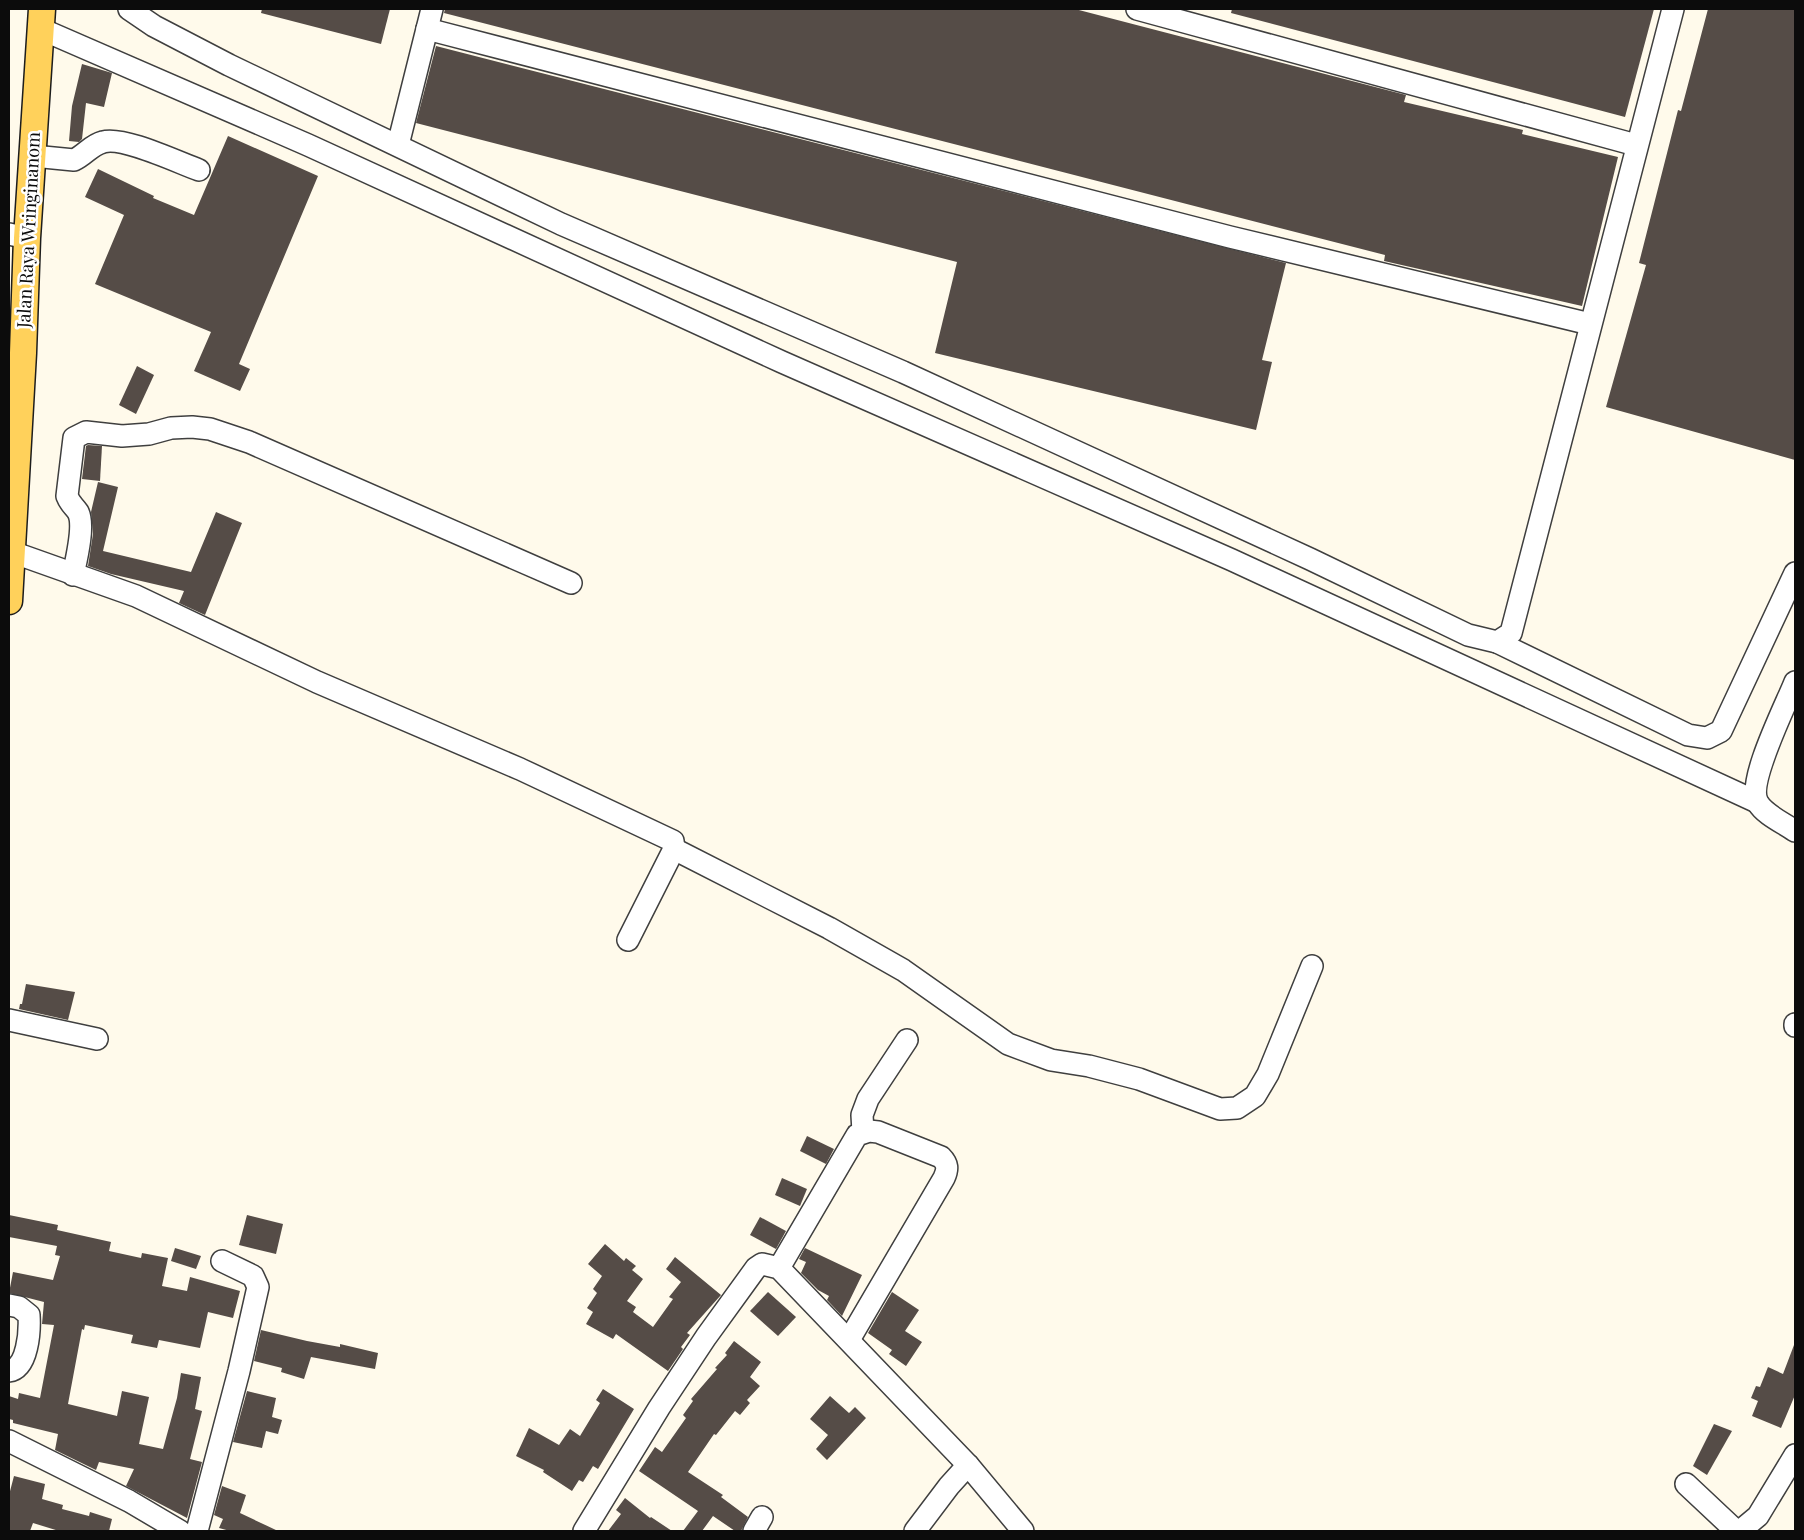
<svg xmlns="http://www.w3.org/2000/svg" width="1804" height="1540" viewBox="0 0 1804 1540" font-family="'Playfair Display',serif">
  <rect width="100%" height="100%" fill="#fffaeb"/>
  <!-- building -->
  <g fill="#554c47">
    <path d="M262,9h128l-9,35 -120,-31z"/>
    <path d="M445,9h630l331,86 -2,7 119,28 -1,4 96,23 -36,149 -198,-45 1,-6 -941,-242z"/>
    <path d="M1232,9h422l-29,108 -394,-104z"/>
    <path d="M1708,9h87v451l-189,-53 40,-142 -7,-2 39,-153 3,1z"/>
    <path d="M436,46l850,217 -24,97 10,2 -16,68 -321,-77 22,-91 -541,-139z"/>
    <path d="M82,64l30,9 -8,34 -18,-4 -4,36 -3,3 -10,-1 3,-35z"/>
    <path d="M228,136l90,40 -79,188 11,5 -10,22 -46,-20 17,-39 -116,-48 29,-69 -39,-18 13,-28 56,27 -1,2 41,17z"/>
    <path d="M137,366l17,9 -18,39 -17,-9z"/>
    <path d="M88,445l14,1 -2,35 -18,-2 4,-33z"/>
    <path d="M98,482l20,5 -15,64 88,21 25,-60 26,11 -37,92 -26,-12 5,-12 -73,-17 -23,-8 5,-32 -2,-22z"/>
    <path d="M26,984l49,8 -7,28 -49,-11 1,-5h2z"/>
    <path d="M807,1136l27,13 -8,15 -26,-13z"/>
    <path d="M782,1178l25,11 -7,17 -25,-11z"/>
    <path d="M9,1215l49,10 -1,5 54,12 -2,9 32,7 1,-5 26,5 -6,28 25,5 3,-14 50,14 -7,27 -25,-6 -8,36 -41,-8 -2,8 -26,-5 2,-8 -48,-10 -1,5 -2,-1 -14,75 49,12 5,-25 27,6 -10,47 24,5 14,-51 4,-25 20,4 -6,32 7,2 -12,48 12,3 -15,56 -61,-32 8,-17 -35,-7 -3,8 -41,-20 3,-16 -45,-11v-3l-4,-1v-23l9,3 1,-6 21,5 14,-73 -12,-1 2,-22 -35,-9 4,-21 40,8 7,-24 -5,-1 2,-9 -48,-9z"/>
    <path d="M247,1215l36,9 -7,30 -37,-9z"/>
    <path d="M760,1217l26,14 -10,18 -26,-14z"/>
    <path d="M605,1244l19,17 2,-3 10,8 -4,4 11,9 -16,22 9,6 -3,5 20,15 20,-28 -4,-2 12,-15 -15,-13 9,-12 46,38 -34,38 3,2 -9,12 2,2 -15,22 -52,-37 -3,5 -27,-15 7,-12 -6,-4 10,-15 -4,-4 9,-13 -14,-12z"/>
    <path d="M175,1248l26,8 -5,13 -25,-8z"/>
    <path d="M805,1248l57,27 -20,41 -15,-16 2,-4 -11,-6 -17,-17 5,-11 -7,-3z"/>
    <path d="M768,1292l28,25 -18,19 -28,-25z"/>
    <path d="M892,1292l27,18 -14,21 17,11 -16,24 -17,-12 3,-4 -24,-17z"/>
    <path d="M261,1330l46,11 33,6v-3l38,9 -3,16 -64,-12 -7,22 -23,-7 1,-4 -28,-7z"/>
    <path d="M734,1341l27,21 -11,15 10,9 -13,14 3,3 -10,12 -5,-4 -19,24 -2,-1 -26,38 35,23 -2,2 27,20 -7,14h-6l-22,-15 -11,15h-19l15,-20 -59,-40 16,-24 7,5 24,-34 -3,-3 10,-14 -2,-2 26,-30 -2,-1 12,-13 -2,-2z"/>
    <path d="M1794,1345l1,50 -14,33 -29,-12 6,-15 -7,-3 5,-12 4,1 8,-20 15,7z"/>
    <path d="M603,1389l31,20 -36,60 -5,-3 -10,16 -4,-2 -7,11 -29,-19 1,-2 -28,-14 13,-28 30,17 11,-16 10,7 20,-33 -4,-3z"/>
    <path d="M247,1391l29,7 -4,19 10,3 -4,14 -12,-3 -4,17 -29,-6z"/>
    <path d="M830,1396l19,17 6,-6 11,11 -39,42 -11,-11 12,-14 -18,-16z"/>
    <path d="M1714,1424l18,7 -25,44 -14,-9z"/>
    <path d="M14,1476l31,8 -3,15 21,6 -1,4 27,7 1,-4 22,7 -3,12h-50l-26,-8 -3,8h-21v-36z"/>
    <path d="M222,1486l24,9 -6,18 38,18h-48l-11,-3 4,-9 -9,-4z"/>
    <path d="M625,1498l25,20 1,-1 21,14h-64l13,-17 -5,-4z"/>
  </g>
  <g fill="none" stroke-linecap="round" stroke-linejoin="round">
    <defs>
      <g id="minor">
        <path d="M129,9l25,17 75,39 332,159 342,148 407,187 158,76 29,7 14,-9 162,-624"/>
        <path d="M1137,9l499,136"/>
        <path d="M41,29l267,116 474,217 450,198 525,242"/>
        <path d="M427,29l803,208 360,87"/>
        <path d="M398,145l34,-136"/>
        <path d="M33,156l41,4c11,-5 17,-15 29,-18 20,-6 74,20 96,28"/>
        <path d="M9,234l18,4"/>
        <path d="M12,552l124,44 181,86 203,87 153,72 1,8 -46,91"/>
        <path d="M73,575c3,-14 12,-50 5,-63 -4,-6 -8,-8 -11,-16l7,-58 12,-6 36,4 27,-2 22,-6 21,-1 18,2 39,13 322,141"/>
        <path d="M1497,642l191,93 19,3 14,-7 74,-158"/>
        <path d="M1795,682c-9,23 -49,101 -37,121 7,12 26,20 37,28"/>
        <path d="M674,849l155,79 74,42 105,74 43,16 38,6 50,13 81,30 17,-1 18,-12 13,-22 44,-108"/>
        <path d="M9,1020l88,19"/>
        <path d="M1795,1024v2"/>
        <path d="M863,1132l-1,-17 6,-16 39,-59"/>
        <path d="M779,1268l78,-133 12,-4 9,1 63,25c7,7 7,12 3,21l-95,162"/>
        <path d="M9,1305l10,2 10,8c1,16 -1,53 -20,56"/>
        <path d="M9,1441l120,60 51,30"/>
        <path d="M1686,1484l50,47"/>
        <path d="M197,1531l42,-160 19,-84 -5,-11 -31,-15"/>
        <path d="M584,1531l75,-123 47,-71 50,-69 6,-4 17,4 189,197"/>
        <path d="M754,1531l8,-14"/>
        <path d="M915,1531l34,-45 19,-21 55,66"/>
        <path d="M1740,1531l18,-15 37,-61"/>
      </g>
      <path id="major" d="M9,601l14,-248 4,-115 15,-229"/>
    </defs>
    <!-- minor casing -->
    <use href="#minor" stroke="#3f3f3f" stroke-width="24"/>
    <!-- major casing -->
    <use href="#major" stroke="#1d1d1d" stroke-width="29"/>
    <!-- minor -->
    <use href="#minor" stroke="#fff" stroke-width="21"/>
    <!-- major -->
    <use href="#major" stroke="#ffd15b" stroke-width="26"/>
  </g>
  <g text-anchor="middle" stroke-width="5" stroke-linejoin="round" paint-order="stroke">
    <!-- street labels -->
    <g font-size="18" fill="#0c0c0c" stroke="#fff">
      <text transform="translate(29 230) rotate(-87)" y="6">Jalan Raya Wringinanom</text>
    </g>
  </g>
  <!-- border -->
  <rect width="1804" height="1540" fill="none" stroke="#0c0c0c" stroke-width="20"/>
</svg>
